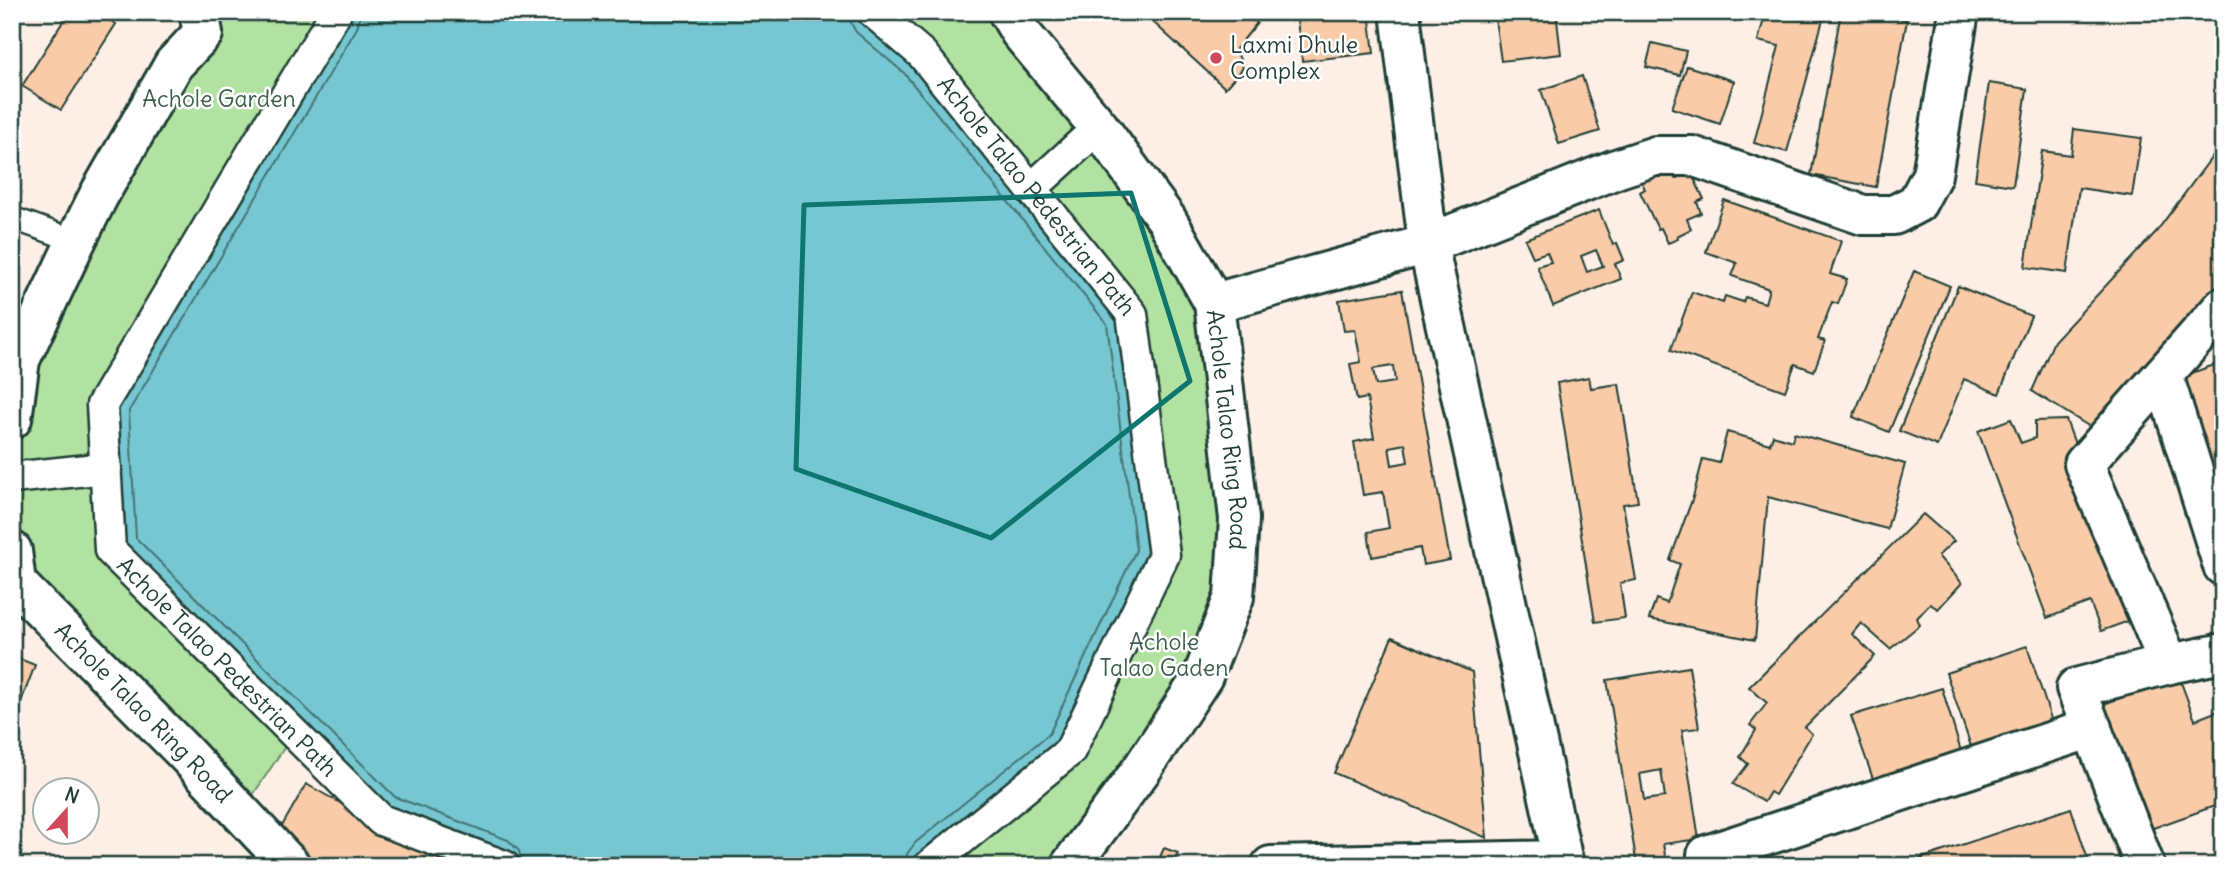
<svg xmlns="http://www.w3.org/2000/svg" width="2235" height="878" viewBox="0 0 2235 878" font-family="Delius,sans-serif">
  <rect width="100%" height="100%" fill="#fdefe5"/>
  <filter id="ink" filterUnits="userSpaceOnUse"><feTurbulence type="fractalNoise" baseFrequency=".0143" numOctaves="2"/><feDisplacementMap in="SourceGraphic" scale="14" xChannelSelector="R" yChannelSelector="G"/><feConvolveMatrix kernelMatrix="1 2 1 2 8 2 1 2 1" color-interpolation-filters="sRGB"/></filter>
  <g filter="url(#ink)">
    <!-- green -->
    <g fill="#b2e2a1" stroke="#68906a" stroke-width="2">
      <path d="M221,12h115l-42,721 -53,80 -229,-262v-132l162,-355z"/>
      <path d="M873,12h135l206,291 20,294 -164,269h-141z"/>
    </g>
    <!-- water -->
    <path fill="#77c7d2" stroke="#549093" stroke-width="2" d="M336,12h537l259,302 32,241 -94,196 -141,115h-425l-123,-46 -271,-270 -8,-145z"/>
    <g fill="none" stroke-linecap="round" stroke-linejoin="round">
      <!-- shore -->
      <g stroke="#427473" stroke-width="2">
        <path d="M361,12l-4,16 -228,383 7,127 259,259 113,43 11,11 3,15"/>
        <path d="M850,12l1,11 5,9 48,41 203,251 29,226 -87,184 -134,109 -8,11 -1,12"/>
      </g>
    </g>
    <!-- building -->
    <g fill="#f9cba8" stroke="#1f3d34" stroke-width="2" fill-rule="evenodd">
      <path d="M69,12h28l19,12 -55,86 -39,-24z"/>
      <path d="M1142,12h103l12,11 -21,26 7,19 -18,20z"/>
      <path d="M1296,12h73l5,41 -72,8z"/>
      <path d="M1494,12h62l5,42 -60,7z"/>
      <path d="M1766,12h59l-38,140 -33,-9 25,-97 -21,-5z"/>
      <path d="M1841,12h27l39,8 -31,167 -65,-12z"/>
      <path d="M1652,43l34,8 -6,24 -34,-8z"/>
      <path d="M1687,66l47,15 -14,43 -48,-16z"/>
      <path d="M1582,76l18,55 -41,13 -18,-54z"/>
      <path d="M1989,83l38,6 -14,97 -38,-6z"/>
      <path d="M2074,129l67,9 -9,58 -53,-8 -12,85 -42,-6 17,-116 29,4z"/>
      <path d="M2223,142v147l-128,141 -63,-39 22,-50 102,-109z"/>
      <path d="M1656,168l4,9 12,-6 3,8 16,-7 13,27 -7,3 4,11 -14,6 4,10 -14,7 1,3 -10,4 -7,-15 -3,1 -18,-37 5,-3 -6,-13z"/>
      <path d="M1724,200l117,41 -11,33 17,5 -9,25 -6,-2 -14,37 7,2 -11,30 -19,-7 -10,27 -114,-41 21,-58 31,11 2,-7 18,6 2,-5 20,6 4,-14 -37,-13 5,-13 -31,-11z"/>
      <path d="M1599,210l14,35 4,-2 7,17 -9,4 6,15 -68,27 -16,-40 14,-4 -4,-10 -14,5 -8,-18zM1596,250l7,16 -16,6 -6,-16z"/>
      <path d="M1914,271l36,15 -61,146 -36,-15z"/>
      <path d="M1958,286l73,30 -32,78 -35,-15 -27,67 -38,-15z"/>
      <path d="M1402,290l48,270 -27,5 -3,-17 -48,9 -4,-25 21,-4 -6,-36 -20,3 -9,-53 20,-4 -7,-40 -10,2 -7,-36 11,-2 -6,-32 -11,1 -5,-31zM1393,366l2,16 -19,3 -3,-16zM1405,444l3,18 -16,3 -3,-18z"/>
      <path d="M2223,362v138l-46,-122z"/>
      <path d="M1589,377l2,11 28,-4 19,118 -15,2 13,76 -16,3 5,35 -30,4 -38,-239z"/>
      <path d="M2011,419l10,24 14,-5v-17l31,-1 74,197 -39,14 -11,-29 -43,16 -69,-187z"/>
      <path d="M1727,432l43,12 3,-9 19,6 2,-8 111,31 -18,65 -119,-32 -13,143 -106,-21 7,-20 11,4 13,-39 -10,-4 23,-63 10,-38 16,4z"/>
      <path d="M1923,514l31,27 -16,15 24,27 -24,26 -8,-5 -13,14 3,7 -30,24 -29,-26 -9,11 23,22 -70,71 7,7 -37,61 -5,-3 -6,10 -31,-18 15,-20 -8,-7 16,-27 -6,-5 17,-22 -18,-16z"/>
      <path d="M1392,637l80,35 15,166 -153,-65z"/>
      <path d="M2027,646l29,88 -80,27 -30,-88z"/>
      <path d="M12,656l23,9 -17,45 -6,-2z"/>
      <path d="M1689,667l10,61 -17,2 17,109 -36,5 4,22h-30l-30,-186zM1661,770l4,27 -21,3 -4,-26z"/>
      <path d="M2179,677l16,43 28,-11v94l-78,28 -47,-125z"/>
      <path d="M1942,688l23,77 -86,31 -28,-80z"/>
      <path d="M306,784l148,82h-134l-46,-26z"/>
      <path d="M2071,808l19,58h-191z"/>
      <path d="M1164,848l14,5 -5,13h-17z"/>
    </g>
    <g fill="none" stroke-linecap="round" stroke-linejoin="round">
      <defs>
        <path id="service" d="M12,218l64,23"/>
        <g id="pedestrian">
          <path id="s1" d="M336,12l-234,393 8,145 271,270 123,46"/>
          <path id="s2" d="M873,12l49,42 210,260 32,241 -94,196 -141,115"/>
          <path d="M1031,189l68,-62"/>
          <path d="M12,478l94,-10"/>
        </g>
        <g id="minor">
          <path id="s3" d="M1008,12l12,20 79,95 68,93 47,83 25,216 -5,78 -31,79 -61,93 -72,97"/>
          <path d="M1400,12l28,232 188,-75 39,-13h37l171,59h31l23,-12 15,-28 27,-163"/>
          <path d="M1214,303l214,-59 136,622"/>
          <path d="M2163,375l60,191"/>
          <path d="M12,419l8,-59 56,-119 23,-46 75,-131 29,-31 -4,-21"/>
          <path id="s4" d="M12,551l4,32 167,168 108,115"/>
          <path d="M2169,664l54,-11"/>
          <path d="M1271,866l292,-6"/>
          <path d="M1710,866l-3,-11 385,-127"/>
          <path d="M2145,866l-69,-178 93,-24 -85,-200 139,-157"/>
        </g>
      </defs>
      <!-- service casing -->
      <use href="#service" stroke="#1f3d34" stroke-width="26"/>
      <!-- pedestrian casing -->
      <use href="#pedestrian" stroke="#1f3d34" stroke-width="35"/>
      <!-- minor casing -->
      <use href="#minor" stroke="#1f3d34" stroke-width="44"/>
      <!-- service -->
      <use href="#service" stroke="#fff" stroke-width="21"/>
      <!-- pedestrian -->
      <use href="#pedestrian" stroke="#fff" stroke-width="30"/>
      <!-- minor -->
      <use href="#minor" stroke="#fff" stroke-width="38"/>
    </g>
  </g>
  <!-- marked area -->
  <path fill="none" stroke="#0f766e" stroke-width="5" stroke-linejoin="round" d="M1131,193l59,188 -199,157 -195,-69 8,-264z"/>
  <!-- markers -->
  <circle fill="#d1495b" stroke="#fff" stroke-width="2.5" cx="1216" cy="58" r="7"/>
  <g text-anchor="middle" stroke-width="5" stroke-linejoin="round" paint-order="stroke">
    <!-- poi labels -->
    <g font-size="23" fill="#1f3d34" stroke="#fff" text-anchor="start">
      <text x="1230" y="53">Laxmi Dhule<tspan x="1230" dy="26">Complex</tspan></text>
    </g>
    <!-- park labels -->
    <g font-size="23" fill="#3c5e4a" stroke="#fff">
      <text x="219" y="107">Achole Garden</text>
      <text x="1164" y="650">Achole<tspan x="1164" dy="26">Talao Gaden</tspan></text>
    </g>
    <!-- street labels -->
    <g font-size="23" fill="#1f3d34" stroke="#fff">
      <text dy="8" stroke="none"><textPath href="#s2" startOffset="247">Achole Talao Pedestrian Path</textPath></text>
      <text dy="8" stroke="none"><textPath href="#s3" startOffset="485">Achole Talao Ring Road</textPath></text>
      <text dy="8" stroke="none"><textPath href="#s1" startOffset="768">Achole Talao Pedestrian Path</textPath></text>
      <text dy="8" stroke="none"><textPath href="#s4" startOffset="214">Achole Talao Ring Road</textPath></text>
    </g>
  </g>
  <!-- margin -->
  <rect width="2235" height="878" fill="none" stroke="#fff" stroke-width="42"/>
  <rect x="21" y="21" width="2193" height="836" fill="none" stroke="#1f3d34" stroke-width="2.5" filter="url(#ink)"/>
  <!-- north arrow -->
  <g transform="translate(66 811) rotate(21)"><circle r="33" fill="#ffffff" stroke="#a5b1ae" stroke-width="2"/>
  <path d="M0-5L12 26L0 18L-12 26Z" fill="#d1495b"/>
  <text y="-10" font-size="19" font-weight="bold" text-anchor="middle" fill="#1f3d34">N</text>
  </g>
</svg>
